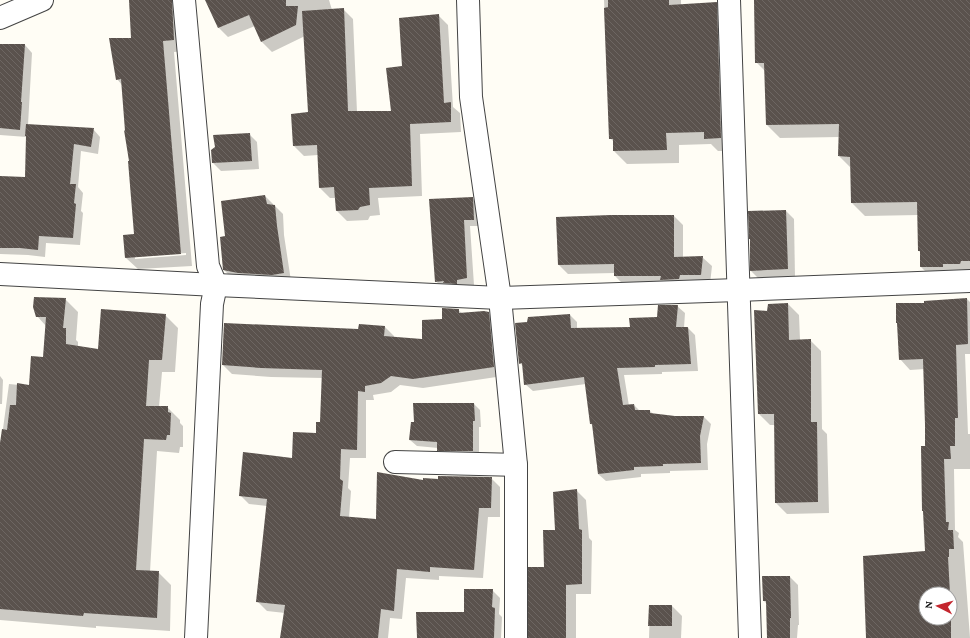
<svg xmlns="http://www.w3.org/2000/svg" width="970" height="638" viewBox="0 0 970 638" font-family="'Crimson Pro',serif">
  <defs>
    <pattern id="building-back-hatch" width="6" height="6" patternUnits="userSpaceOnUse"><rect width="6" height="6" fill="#5a524d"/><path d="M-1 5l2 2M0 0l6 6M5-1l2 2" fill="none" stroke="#6d6662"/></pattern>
  </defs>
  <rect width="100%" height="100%" fill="#fffdf5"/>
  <!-- shadow -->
  <g fill="#0003" fill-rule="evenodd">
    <path d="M130,0h52l3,51 -11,1 18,214 -54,3 -12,-11 -2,-22 12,-2 -14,-149 -5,-6 15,-40zM186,253v2l-51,4v-2z"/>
    <path d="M206,0h123l3,10 11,-1 10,10 4,93h35l11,-45 35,-52 10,10 5,82 7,6 1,19 -41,2 2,62 -44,2 2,17 -10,1 -2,4 -21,1 -10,-10 -1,-13h-6l-10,-10 -2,-33 -14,1 -10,-10 -2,-31 17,-2 -4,-77 -33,16 -10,-10 -7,-16 -27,11 -10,-10z"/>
    <path d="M604,0h77v5l35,-2 13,13 5,135h-16l-7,-7 -32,1v18l-52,1 -13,-13v-9l-4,-4z"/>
    <path d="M755,0h215v277l-36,3 -13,-13v-14l-2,-2v-36l-54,1 -13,-13 -1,-35 -12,-12 1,-19 -60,1 -13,-13 -2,-54 -9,-9z"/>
    <path d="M0,45h25l7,8 -4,72 65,4 7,8 -2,17 -17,-3 -3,36 5,6 -2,18 2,2 -3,32 -34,-2 -1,14 -17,-2 -28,-1v-77l26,1 1,-41 -27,-2z"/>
    <path d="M249,134l8,8 2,27 -38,2 -8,-8z"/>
    <path d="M265,196l8,8v2h2l8,8 1,21 7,46 -59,-3 -8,-8 2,-33z"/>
    <path d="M472,198l7,6 1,22h-10l4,59 -32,3 -6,-7z"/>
    <path d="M786,211l8,8 1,58 -36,2 -8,-8z"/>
    <path d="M674,216l9,9v33l19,-1 10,9 -2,18 -86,1 -9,-9v-3l-47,1 -9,-9z"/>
    <path d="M65,299l13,13 -2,28 2,2v5l21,4 66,-36 13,13 -3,44h-13l-3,35h8l13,13v3l3,3v21h-3l-1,6 -22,-2 -7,121h8l13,13 -1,46 -74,-5v2l-96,-8v-169l9,-67 21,2 14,-28 2,-32 -9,-10z"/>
    <path d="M967,299l3,3v52h-5l3,80h2v35h-16l1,61 4,3 -1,4 5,5 7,96h-103l59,-86 -2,-40 -1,-1 -1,-64h4l-1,-78 -15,1 -10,-11 25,-55v-2zM926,594h24v24h-24z"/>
    <path d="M788,304l11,11 1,25h10l11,11 1,78 5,5 2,79 -42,1 -11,-11 -1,-78h-5l-11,-11 9,-102z"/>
    <path d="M677,306l8,7 -1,15h4l7,7 3,36 -36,1v2l-38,1 5,31 5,-1 6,6h10l4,4 21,2h29l7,7 -4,20 1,26 -38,1v2l-29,1v3l-35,4 -8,-7 -5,-48 -2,-2 -5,-40 -53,7 -8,-7 -1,-17 -4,-4 50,-48 7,7v7l54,-1 27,-10z"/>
    <path d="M458,310l5,4 25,-1 10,9 5,54 -80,12 -23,-3 -9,7 -18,3 1,5h-8v58h-16l-2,30 3,3 -2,27 28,2 47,-39 67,-3 9,9v30h-12l-5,61 -44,-2v4l-33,-2 -4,41 -12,-1 -2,20h-107l4,-25 -18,-2 -9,-9 9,-96 -18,-2 -9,-9 53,-36 24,-25 4,-11 2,-45 -52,-1 -39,-3 -9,-9 136,-35 26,-3 9,9v2l29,2 19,-20z"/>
    <path d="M0,376l3,4 -1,24h-2z"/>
    <path d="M474,404l6,6 1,17h-2v30h-34l-7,-7v-2l-21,-2 -7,-6z"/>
    <path d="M576,490l10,10 3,38 3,3 -1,53h-15v44h-47l16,-70 12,-37z"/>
    <path d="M790,577l8,8 1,40h-1l-1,13h-29l-1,-34 -3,-3z"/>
    <path d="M492,590l8,8 -1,16 3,3 -1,21h-83l47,-25z"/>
    <path d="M650,606h22l10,10 -1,22h-32z"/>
  </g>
  <!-- building -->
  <g fill="url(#building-back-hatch)">
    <path d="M129,0h43l2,40 -11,1 18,213 -56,4 -2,-23 11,-1 -6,-73h1l-5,-31 1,1 -4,-52 -5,1 -7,-42h22z"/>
    <path d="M205,0h81v6h12l-2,19 -35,17 -12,-27 -31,13z"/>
    <path d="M608,0h61v5l48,-3 4,136 -17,1v-7l-38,1 1,17 -54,1v-12h-4l-5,-131 4,-1z"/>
    <path d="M754,0h216v261h-9l-1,3h-17v3h-23v-16h-2l-1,-49 -66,1 -1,-46 -12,-1 1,-32 -73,1 -2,-62h-9z"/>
    <path d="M344,8l4,103h43l-5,-43 16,-2 -3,-48 40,-4 5,89 7,-1v20l-41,2 2,62 -43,2 1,17 -10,2 -2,3 -22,1 -2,-24 -15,1 -2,-43 -24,1 -2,-32 17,-2 -6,-101z"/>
    <path d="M0,44h25l-4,58h1l-2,28 -20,-2z"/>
    <path d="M26,124l68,4 -3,19 -17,-3 -4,40h6l-2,19 2,1 -3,34 -34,-2 -1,14 -18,-2h-20v-72l25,1 1,-41h-1z"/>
    <path d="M250,133l2,28 -40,2 -1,-13 4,-3 -2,-12z"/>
    <path d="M265,195l2,9 8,1 2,21 7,47 -12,2 -34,-2 -15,-3 -3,-33 5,-1 -4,-35z"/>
    <path d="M473,197l1,23h-10l3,58 -10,2v4l-14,-1 1,-2 -9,1 -6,-83z"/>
    <path d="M786,210l2,59 -38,2v-32h-1l-1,-28z"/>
    <path d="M611,215h63v42l29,-1 -2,19h-21l-1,4 -19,1 1,-4h-47v-12l-56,1 -2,-48z"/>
    <path d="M34,297l32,1 -3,30h3v16l32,5 3,-40 65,5 -4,46h-13l-3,46h22v6l3,1 -1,22h-3l-1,5 -22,-1 -8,131 23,1 -2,47 -73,-5 -1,3 -83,-7v-166l2,-14 5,1 3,-25h6l1,-22 12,2 2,-29 12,1 3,-40h-10l-3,-10z"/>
    <path d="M967,298l1,46 -12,1 2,73h-3v28h-5l1,13h-7l2,63h3l-1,8h5l1,19h-5v8h-1l2,37h-24v24h24v-22l1,8v34h-85l-3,-82 62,-5 -2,-40h-1l-1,-65h4v-21l-2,-66 -24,1 -2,-37h-1v-20h28v-2z"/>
    <path d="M788,303l1,37 22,-1v83h6l1,80 -43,1 -1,-89h-16l-4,-104 13,1 1,-7z"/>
    <path d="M658,305h20l-2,22h12l3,37 -36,1v2l-38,1 6,37 11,-1 1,6h15v3l25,3h29l-4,20 1,27 -38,1v2l-29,1v3l-36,4 -6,-50h-2l-6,-47 -60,8 -2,-22 -3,1 -4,-41 12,-1 1,-5 42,-3 1,14 59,-1 -1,-9 28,-1z"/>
    <path d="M442,308l17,1v4l25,-2 5,1 5,55 -81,12 -22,-3 -10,7 -16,3v6l-7,-1 -1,59 -16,-1 -1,30 3,2 -3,35 36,3 1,-47 46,8v-2l15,1v-3l54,1 -1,31h-12l-5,62 -44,-3v5l-33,-3 -3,42 -13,-2 -3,29h-98l5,-33 -29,-3 11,-103 -28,-3 4,-44 49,6 1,-26 23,1v-11h4l2,-52 -61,-2 -39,-3 2,-42 134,6 1,-5 26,2 -1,10 38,3v-19l20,-1z"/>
    <path d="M413,403h61l1,18h-2v30h-36v-9l-28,-2 2,-18h3z"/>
    <path d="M577,489l2,40 3,1v54l-16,1v53h-38v-71h16l-1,-37h12l-2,-38z"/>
    <path d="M762,576h28l1,42h-1v20h-23l-1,-37h-3z"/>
    <path d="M464,589h29l-1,18 3,1 -1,30h-77l-1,-26h48z"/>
    <path d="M649,605h23v21h-24z"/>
  </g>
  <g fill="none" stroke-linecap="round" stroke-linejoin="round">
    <defs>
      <g id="minor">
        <path d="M184,0l24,266 8,19 -4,19 -16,334"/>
        <path d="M468,0l3,97 29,201 16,167v173"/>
        <path d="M729,0l21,638"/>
        <path d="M0,274l216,11 284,13 238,-8 232,-9"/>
        <path d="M395,462l121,3"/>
      </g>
      <path id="tertiary" d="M0,18l42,-18"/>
    </defs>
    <!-- minor casing -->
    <use href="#minor" stroke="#444" stroke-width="24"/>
    <!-- tertiary casing -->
    <use href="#tertiary" stroke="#444" stroke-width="24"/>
    <!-- minor -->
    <use href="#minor" stroke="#fff" stroke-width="22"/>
    <!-- tertiary -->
    <use href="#tertiary" stroke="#fff" stroke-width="22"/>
  </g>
  <!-- north arrow -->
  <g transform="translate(938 606) rotate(276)"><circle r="19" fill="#ffffff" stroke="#a0a0a0"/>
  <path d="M0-3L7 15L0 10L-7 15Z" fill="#c4262e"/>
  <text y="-6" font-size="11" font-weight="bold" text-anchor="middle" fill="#111111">N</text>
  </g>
</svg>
